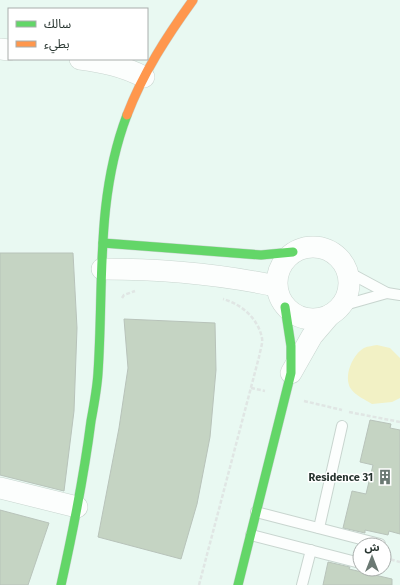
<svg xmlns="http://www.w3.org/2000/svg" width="400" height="585" viewBox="0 0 400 585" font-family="'Fira Sans','Noto Sans Arabic',sans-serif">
  <rect width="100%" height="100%" fill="#e9f9f2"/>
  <!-- green -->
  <path fill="#f2f1c5" d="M377,345l13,3 10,10v40l-8,4 -20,2c-6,-4 -16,-8 -21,-15 -8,-12 1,-34 13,-41 4,-2 9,-2 13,-3z"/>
  <!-- building -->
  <g fill="#c5d4c3" stroke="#b8c3ba">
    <path d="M0,253h73l4,75 -3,83 -10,80 -64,-16z"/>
    <path d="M124,319l91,4 1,47 -6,67 -13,67 -16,55 -83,-22 21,-109 9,-60z"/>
    <path d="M370,420l21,4 -1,4 10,2v104l-11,-3 -1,4 -23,-5v3l-22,-5 9,-37 14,3 7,-29 -13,-3z"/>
    <path d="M0,510l49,13 -21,62h-28z"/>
    <path d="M328,562l22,5 -1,2 43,10v6h-69z"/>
  </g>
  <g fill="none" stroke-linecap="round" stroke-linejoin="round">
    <defs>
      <g id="lane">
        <path d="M348,272l39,21 13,2"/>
        <path d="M341,306l46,-13"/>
        <path d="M256,512l124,32"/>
        <path d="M319,528l23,-102"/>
        <path d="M251,535l109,28"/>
        <path d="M302,585l9,-35"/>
      </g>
      <g id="street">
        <path d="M0,49l9,1"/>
        <path d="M80,59c23,3 43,7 64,18"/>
        <circle cx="313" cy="283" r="36"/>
        <path d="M102,269c59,0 117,5 174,17"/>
        <path d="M291,373l21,-37 18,-21"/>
        <path d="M0,488l77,19"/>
      </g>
      <g id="fast">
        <path d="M103,243l158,12 32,-3"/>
        <path d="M61,585c12,-54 23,-109 30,-164 3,-16 6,-32 7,-48 6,-88 -3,-174 29,-258"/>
        <path d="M238,585l53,-212v-27l-6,-39"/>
      </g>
      <path id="slow" d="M127,115c16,-42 40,-79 66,-115"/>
    </defs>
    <!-- lane casing -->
    <use href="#lane" stroke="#c8d5cf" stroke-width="12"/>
    <!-- street casing -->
    <use href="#street" stroke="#c8d5cf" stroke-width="22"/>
    <!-- fast casing -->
    <use href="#fast" stroke="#c8d5cf" stroke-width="10"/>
    <!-- slow casing -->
    <use href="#slow" stroke="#c8d5cf" stroke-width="10"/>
    <!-- path -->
    <g stroke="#e0e6e4" stroke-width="2.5" stroke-dasharray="4 2" stroke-linecap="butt">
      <path d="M122,298l2,-3 11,-4"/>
      <path d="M251,388l14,3"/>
      <path d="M304,401l38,9"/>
      <path d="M349,412l51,10"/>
      <path d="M385,558l15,4"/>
      <path d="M199,585l60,-228c1,-6 4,-14 3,-19 -4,-20 -21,-34 -39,-39"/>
    </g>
    <!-- lane -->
    <use href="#lane" stroke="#fcfefd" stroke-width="10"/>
    <!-- street -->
    <use href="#street" stroke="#fcfefd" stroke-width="21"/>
    <!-- fast -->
    <use href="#fast" stroke="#63d668" stroke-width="9"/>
    <!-- slow -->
    <use href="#slow" stroke="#ff974d" stroke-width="9"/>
  </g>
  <!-- icons -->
  <defs>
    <symbol id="building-bare" viewBox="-9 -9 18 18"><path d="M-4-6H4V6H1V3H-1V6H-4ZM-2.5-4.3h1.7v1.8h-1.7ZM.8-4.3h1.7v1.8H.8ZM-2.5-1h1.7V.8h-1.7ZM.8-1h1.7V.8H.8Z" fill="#6b7973" stroke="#fff" stroke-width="2.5" paint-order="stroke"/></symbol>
  </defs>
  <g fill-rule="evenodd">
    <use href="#building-bare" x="374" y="466" width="22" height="22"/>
  </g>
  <g text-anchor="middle" stroke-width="3" stroke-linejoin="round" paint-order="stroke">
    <!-- poi labels -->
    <g font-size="11" font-weight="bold" fill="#27342f" stroke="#fff" text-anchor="end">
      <text x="373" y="481">Residence 31</text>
    </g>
  </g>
  <!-- legend -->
  <rect x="8" y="8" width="140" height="52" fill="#ffffff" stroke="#a9aeac"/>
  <rect x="16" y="21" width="20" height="6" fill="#63d668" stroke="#a9aeac"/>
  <text x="44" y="28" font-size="12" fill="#27342f">سالك</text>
  <rect x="16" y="41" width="20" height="6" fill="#ff974d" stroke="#a9aeac"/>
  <text x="44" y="48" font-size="12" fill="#27342f">بطيء</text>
  <!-- north arrow -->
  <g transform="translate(372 557)"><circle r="19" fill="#ffffff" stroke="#a9aeac"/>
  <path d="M0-3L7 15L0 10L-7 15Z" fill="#6b7973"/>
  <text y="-6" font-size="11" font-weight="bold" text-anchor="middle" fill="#27342f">ش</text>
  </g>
</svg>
